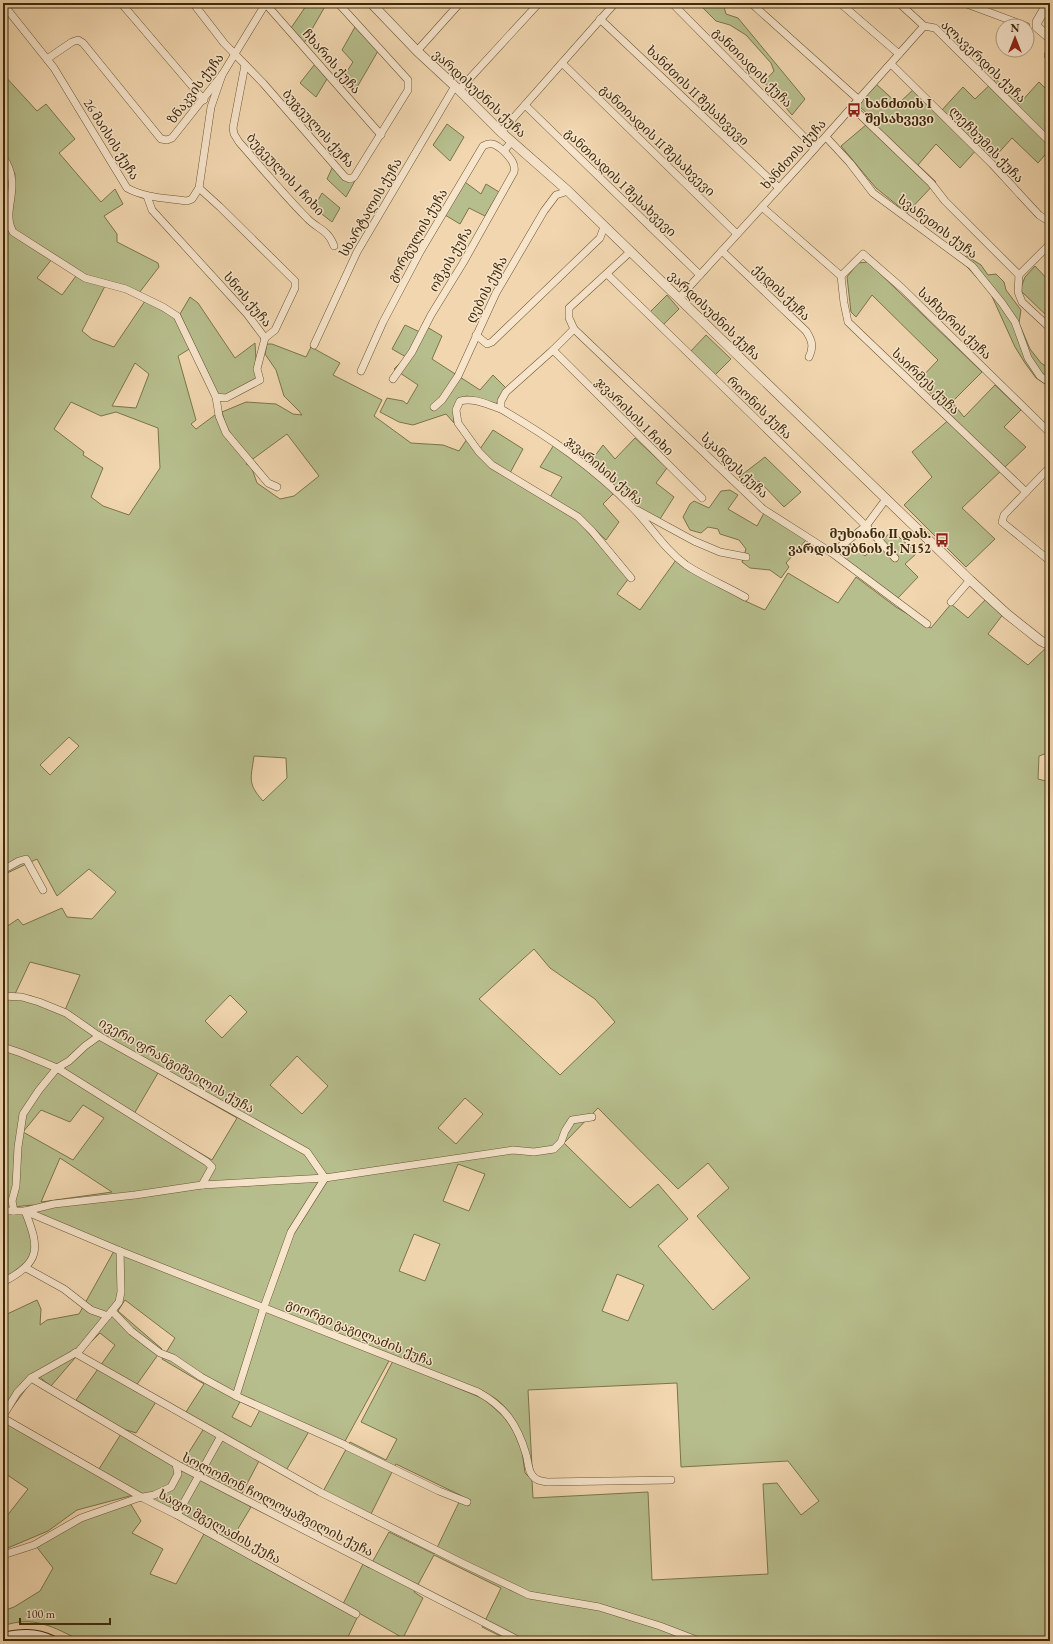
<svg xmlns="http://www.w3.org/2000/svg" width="1053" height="1644" viewBox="0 0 1053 1644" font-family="'EB Garamond','Noto Serif Georgian',serif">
  <rect width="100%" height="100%" fill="#f1d6af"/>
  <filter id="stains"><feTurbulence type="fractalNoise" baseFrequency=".005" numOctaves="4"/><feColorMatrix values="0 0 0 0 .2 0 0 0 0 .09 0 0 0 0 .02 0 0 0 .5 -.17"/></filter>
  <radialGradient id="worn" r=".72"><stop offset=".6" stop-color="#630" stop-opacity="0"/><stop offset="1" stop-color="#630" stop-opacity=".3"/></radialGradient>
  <!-- green -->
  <g fill="#b7be8d" stroke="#7b744c" fill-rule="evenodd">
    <path d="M308,3h19l-23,40 -13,-15z"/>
    <path d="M698,3h25l3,11 12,4 67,81 -13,16 -28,-33 10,-11 -3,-8 -25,-28 -16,-10 -14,-4z"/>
    <path d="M355,27l23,24 -22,38 -12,-13 9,-14 -11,-12z"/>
    <path d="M315,64l12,15 -11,18 -16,-14z"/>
    <path d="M3,74l34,37 9,-7 29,35 -16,14 42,49 14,-13 8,15 -19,12 13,18v8l41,21 1,4 -20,26 -53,-18 -72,-43 -4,-7 5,-51 -12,-21z"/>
    <path d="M996,79l23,25 20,-22 11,11v56l-12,14 -26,-25 -20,22 -13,-13 -19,21 -24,-24 -18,21 18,17 -29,31 -31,-25 -35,-42 32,-27 -15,-14 18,-21 22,20 19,-18 25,24 21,-23 12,12z"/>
    <path d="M447,124l17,13 -14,24 -17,-16z"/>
    <path d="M3,161c2,4 5,7 5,11 3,22 -8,47 7,64 10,9 25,15 37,23l-15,19 25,17 14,-19 29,10 -23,45 10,8 22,8 31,-46 29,16 17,31 -13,8 18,64 -5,4 5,5 19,-14 10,22 6,-3 -5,-8 -4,-14 24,-10 30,2 17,10 9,1 -3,-4 -15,-15 -8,-26 -11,-16 2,-10h5l34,13 5,-10 29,16 -7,12 49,25 -8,16 37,27 32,2 16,6 8,-12 10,13 98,66 54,60 -12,16 23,16 36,-50 67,40 22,10 23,-37 50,30 18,-26 40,30 35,21 20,-24 17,14 19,-20 17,15 -16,21 40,31 22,-21v108l-11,4 -1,23 12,3v859h-540l-28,-14 19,-39 -67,-33 -20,37 9,6 -20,40 -60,-34 20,-40 6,4 20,-36 45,22 28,-58 -66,-32 -28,56 -47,-25 29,-53 36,18 11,-21 -36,-17 32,-61 91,38 19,17 11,15 8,20 3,22 7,7 1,18 115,-6 4,88 116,-6 -5,-90 14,-1 24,32 18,-14 -31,-40 -107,6 -4,-84 -149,7 4,77c-7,-26 -14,-51 -36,-68 -5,-4 -11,-6 -16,-9l-366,-143 -79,-34 -2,-8 -30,3v-279l15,-10 5,6 39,-17 5,9 25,2 24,-27 -27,-23 -32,27 -20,-37 -34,16zM135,363l14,11 -13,34 -24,-2zM71,402l30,14 15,-4 42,16 2,40 -31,47 -26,-9 -12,-9 12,-29 -20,-13 1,-3 -30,-23zM287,434l32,42 -25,20 -14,3 -23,-16 -6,-17 -5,-2zM69,737l10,9 -29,29 -10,-10zM254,756l32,2 1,20 -24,23c-16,-18 -12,-22 -9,-45zM534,949l16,19 45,31 20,23 -55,53 -81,-76zM30,962l50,13 -15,35 -34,-14 -16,-2zM230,995l17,17 -25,26 -17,-17zM297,1056l31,30 -26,28 -32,-29zM158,1073l79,45 -25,42 -78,-46zM465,1098l18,16 -27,30 -18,-16zM83,1105l21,13 -31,42 -50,-28 18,-22 29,12zM598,1108l80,81 30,-26 21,25 -32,28 53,62 -37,32 -55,-64 30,-27 -30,-35 -28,24 -66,-65zM60,1158l52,34 -71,10zM458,1164l27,10 -16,37 -26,-10zM414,1234l26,10 -15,37 -26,-10zM617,1274l27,11 -16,36 -26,-10z"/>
    <path d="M333,166l18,16 5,-3 -10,18 -19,-18z"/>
    <path d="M465,182l16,12 5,-10 13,8 -14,24 -16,-8 -9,16 -15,-9z"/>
    <path d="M322,193l18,15 -8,14 -18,-14z"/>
    <path d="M967,256l14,9 7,10 8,-1 8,8 2,8 15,20 -2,13 11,26 11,14 9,6v18l-14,-9 -11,-15 -10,-16 -25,-55 -31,-34z"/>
    <path d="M868,262l114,110 -30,30 12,15 31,-32 26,25 -17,17 22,20 -64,61 33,31 -29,28 -62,-62 28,-28 -20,-25 40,-35 -33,-37 19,-20 -66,-65 -16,22 -5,-5 -4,-35 11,-14z"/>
    <path d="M1035,266l15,16v37l-30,-29 5,-13z"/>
    <path d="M667,295l12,14 -17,17 -12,-14z"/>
    <path d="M190,297l8,6 37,55 20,-15 2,34 -2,3 -28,16h-8l-39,-82z"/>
    <path d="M405,325l19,9 3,-7 15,9 -10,23 48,31 13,-15 13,13 -7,9 -3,8 -29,-9 -7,2 -6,8v17l-8,-9 -33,11 -14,-3 -19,-10 7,-14 16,3 4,3 11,-19 -24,-16 12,-12 -14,-8z"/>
    <path d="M706,335l25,24 -17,17 -24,-24z"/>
    <path d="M493,430l30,19 -13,24 -18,-11 -12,-13z"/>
    <path d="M635,438l32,30 -11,15 18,14 -14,22 -24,-11 -18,-19 -15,15 16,18 -13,18 -26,-25 -30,-18 12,-20 -22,-10 17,-27 20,14 12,10 14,-19 12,14z"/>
    <path d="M765,457l36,35 -17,15 -25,-26 -11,5 -9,-9z"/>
    <path d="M730,490l8,5 -10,14 29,17 7,-13 42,27 -20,23 3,4 -8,11 -11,-8 -20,-2 -8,-6 4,-13 -7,-9 -19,-6 -2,-5 -10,-2 -7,6 -11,-3 -7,-13 7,-13 4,-3 15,7 12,-17z"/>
    <path d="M892,531l25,22 -12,11 13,13 -20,21 -61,-45 12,-10 16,13z"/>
    <path d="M3,1213l21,1 7,22 1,14 -7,17 -22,13z"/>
    <path d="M114,1251l276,108 -46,84 -33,-15 -27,46 -25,-13 -20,38 12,8 -21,35 -89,-49 -64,17 -29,21 -45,19v-29l25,-32 -25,-17v-156l34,-16 4,9 -1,16 7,-5 32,-6zM125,1300l50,38 -13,21 42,25 -18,28 20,13 -27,43 -58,-34 -22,35 -93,-53 25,-34 7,-6 13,10 24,-28 25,-25 15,12 -39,55 47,29 13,4 20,-31 -23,-12 29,-41 -44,-38zM243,1396l19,10 -11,21 -19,-10z"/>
    <path d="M130,1503l11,18 -9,12 31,16 -13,25 26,10 28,-50 153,84 -11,23h-265c-27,-14 -48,-26 -78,-15v-15l11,-4 26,-16 13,-23 -17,-22 47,-27z"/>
  </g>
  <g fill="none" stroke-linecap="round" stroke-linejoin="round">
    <defs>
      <g id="minor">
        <path d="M121,3l83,97"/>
        <path d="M193,3l31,40 39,40 82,94 5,2 4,-2 54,-87v-10l-70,-77"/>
        <path d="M265,3l116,132"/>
        <path d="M672,3l143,145"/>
        <path d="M751,3l108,97"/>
        <path d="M840,3l59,51"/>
        <path d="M899,3l25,23 11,2 115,114"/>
        <path d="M964,3l62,23"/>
        <path d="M3,4l51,64 73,120c18,10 40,10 60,13l5,-2 7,-11 12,-81 11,-32"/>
        <path d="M600,19l179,169"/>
        <path d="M417,51l43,-48"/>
        <path d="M1050,51l-2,4 2,5"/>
        <path d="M47,59l25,-17 6,-2 5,3 78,96 6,1 5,-2 50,-63 44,-72"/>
        <path d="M562,63l175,171"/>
        <path d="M891,64l101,100 47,51 11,7"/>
        <path d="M245,65l-12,63 1,6 5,8c22,25 44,52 68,76 10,11 21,11 27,28"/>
        <path d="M459,90l80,-87"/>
        <path d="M525,105l175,170"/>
        <path d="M852,107l79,76 14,18 74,74"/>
        <path d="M501,132l114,-129"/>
        <path d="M826,137l24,26 23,30 99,73 30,37 13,19 13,36 12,18 10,7"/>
        <path d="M3,157c21,30 -3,52 10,75l72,46 41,11 37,18 14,9 39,81 10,1 34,-18 -3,-11 8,-31"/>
        <path d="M147,196l5,14 95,104 18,24 10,-8 20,-42v-7l-75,-74 -21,-19"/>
        <path d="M762,207l79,69 3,27 4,19 178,170 -22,23 -2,7 48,39"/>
        <path d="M1050,244l-31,31 -1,17 4,10 28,26"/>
        <path d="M722,251l84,80c6,9 8,16 3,26"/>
        <path d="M630,252l-61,56v10l5,11 -21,21 -47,42 -5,9v8c48,28 92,58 131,98 19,19 32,42 54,58 18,12 40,21 59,32"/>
        <path d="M607,274l259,252 29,32"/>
        <path d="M841,276l22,-22 39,34 148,145"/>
        <path d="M679,298l123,-135 122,-137"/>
        <path d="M574,329l189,180 69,44 34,-27 20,-27"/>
        <path d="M476,335l11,9 5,-2 108,-104 4,-11"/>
        <path d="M314,345l43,-93 98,-166"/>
        <path d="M553,350l149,148"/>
        <path d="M361,371l22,-49 37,-70 63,-106c9,-5 13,-1 21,5l8,-10"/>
        <path d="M393,379l19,-27 19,-37 32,-52 51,-91c2,-9 -5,-15 -10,-21"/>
        <path d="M216,397l3,19 7,17 42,50 9,4"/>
        <path d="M434,407l8,-7 16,-24 38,-83 48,-82 12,-16 12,-4"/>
        <path d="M501,409c-13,-4 -27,-12 -41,-8l-4,9 2,13 21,29 13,13 86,52 14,14 39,47"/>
        <path d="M1026,492l24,-25"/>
        <path d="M637,510l57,31 26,11 26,5"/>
        <path d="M832,553l95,71"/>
        <path d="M951,602l19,-22"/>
        <path d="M3,870l16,-9 7,-2 17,31"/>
        <path d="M3,996l19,1 17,5 27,11 33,23 208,116 18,26 -34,54 -27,75 -28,89"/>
        <path d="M3,1047l18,6 36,15 150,94 5,5 -10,18"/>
        <path d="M3,1211h22l95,40 358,141c27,15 39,32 48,62 2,6 2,16 6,21 4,6 9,6 16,7l123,-2"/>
        <path d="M14,1211l-2,-10 4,-15 2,-39 5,-33 16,-24 18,-22 12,-7 16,-15 14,-10"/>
        <path d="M26,1268l38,21 27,21 17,6"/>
        <path d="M3,1282c38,-20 37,-33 22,-71l29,-7 81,-9 67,-10 123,-7 188,-28 21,2 20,-3 7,-7 4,-11 7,-11 20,-3"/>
        <path d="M112,1311l19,20 17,13 12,9 13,5 28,19 35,19 109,49 3,2 91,44 28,11"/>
        <path d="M75,1353l245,139 144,72 65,31 70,12 61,19 39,15"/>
        <path d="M31,1378l145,86 344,177"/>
        <path d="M3,1416l14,-23 14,-15 48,-27 40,-49 2,-10 -1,-41"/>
        <path d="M3,1418l140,80 34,17 179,99"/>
        <path d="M177,1515l44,-79"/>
        <path d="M3,1555l31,-10 47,-27 57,-20 16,-3 17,-8 7,-13 -2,-10"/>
      </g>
      <g id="tertiary">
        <path d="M371,3l46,48 42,39 42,42 67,59 402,389 37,34 34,27 4,2 5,-3"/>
        <path d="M1048,3l-11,19v5l13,11"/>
      </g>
      <path id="secondary" d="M3,1638c17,-4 32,-5 49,3"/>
    </defs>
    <!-- minor casing -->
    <use href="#minor" stroke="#6c5533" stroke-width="8"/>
    <!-- tertiary casing -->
    <use href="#tertiary" stroke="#6c5533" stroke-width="10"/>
    <!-- secondary casing -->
    <use href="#secondary" stroke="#3f2a0a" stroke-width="12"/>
    <!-- minor -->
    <use href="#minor" stroke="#f6e4cb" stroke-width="7"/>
    <!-- tertiary -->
    <use href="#tertiary" stroke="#f6e4cb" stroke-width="9"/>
    <!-- secondary -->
    <use href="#secondary" stroke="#f6e4cb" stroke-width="10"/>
  </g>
  <!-- icons -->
  <defs>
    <symbol id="bus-bare" viewBox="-9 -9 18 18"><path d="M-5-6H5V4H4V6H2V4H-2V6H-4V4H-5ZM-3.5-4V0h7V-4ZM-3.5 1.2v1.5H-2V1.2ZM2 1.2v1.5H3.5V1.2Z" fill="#8f2418" stroke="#f6e4cb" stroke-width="2.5" paint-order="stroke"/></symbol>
  </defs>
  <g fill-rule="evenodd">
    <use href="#bus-bare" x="844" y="100" width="20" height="20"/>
    <use href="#bus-bare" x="932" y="530" width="20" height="20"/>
  </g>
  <g text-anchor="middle" stroke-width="3" stroke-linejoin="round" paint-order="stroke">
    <!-- street labels -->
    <g font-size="13" fill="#3f2a0a" stroke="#f6e4cb">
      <text transform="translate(332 61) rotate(49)" y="5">ჩხარის ქუჩა</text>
      <text transform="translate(984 61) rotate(44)" y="5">ალავერდის ქუჩა</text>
      <text transform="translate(753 67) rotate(45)" y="5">განთიადის ქუჩა</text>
      <text transform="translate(195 88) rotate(-53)" y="5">ზნაკვის ქუჩა</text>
      <text transform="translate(480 93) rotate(43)" y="5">ვარდისუბნის ქუჩა</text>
      <text transform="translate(698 95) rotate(44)" y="5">ხანძთის II შესახვევი</text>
      <text transform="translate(319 128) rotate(48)" y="5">ბუგეულის ქუჩა</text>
      <text transform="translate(112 139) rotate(58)" y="5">26 მაისის ქუჩა</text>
      <text transform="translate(658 140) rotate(44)" y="5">განთიადის II შესახვევი</text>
      <text transform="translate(987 144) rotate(46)" y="5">ლეჩხუმის ქუჩა</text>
      <text transform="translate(793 154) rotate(-48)" y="5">ხანძთის ქუჩა</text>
      <text transform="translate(286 174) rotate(47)" y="5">ბუგეულის I ჩიხი</text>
      <text transform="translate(621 182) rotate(44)" y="5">განთიადის I შესახვევი</text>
      <text transform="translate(370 207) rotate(-60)" y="5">სხარტალის ქუჩა</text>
      <text transform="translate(938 226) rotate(37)" y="5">სვანეთის ქუჩა</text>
      <text transform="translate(417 235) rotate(-60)" y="5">გორგულის ქუჩა</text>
      <text transform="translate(450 259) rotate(-60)" y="5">ოშკის ქუჩა</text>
      <text transform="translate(486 289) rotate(-62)" y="5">ღების ქუჩა</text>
      <text transform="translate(782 292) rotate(44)" y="5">ქედის ქუჩა</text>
      <text transform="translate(248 299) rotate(50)" y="5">სნოს ქუჩა</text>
      <text transform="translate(715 315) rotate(44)" y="5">ვარდისუბნის ქუჩა</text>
      <text transform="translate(955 323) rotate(44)" y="5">საჩხერის ქუჩა</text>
      <text transform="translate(926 381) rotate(44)" y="5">საირმეს ქუჩა</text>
      <text transform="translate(760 407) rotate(44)" y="5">რიონის ქუჩა</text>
      <text transform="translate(635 416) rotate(45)" y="5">ჯვარისის I ჩიხი</text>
      <text transform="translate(735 465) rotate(44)" y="5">სკანდეს ქუჩა</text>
      <text transform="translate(605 470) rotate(41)" y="5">ჯვარისის ქუჩა</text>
      <text transform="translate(177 1065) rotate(30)" y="5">ივერი ფრანგიშვილის ქუჩა</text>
      <text transform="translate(360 1332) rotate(22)" y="5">გიორგი გაგილაძის ქუჩა</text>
      <text transform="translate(278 1504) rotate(27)" y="5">სოლომონ ჩოლოყაშვილის ქუჩა</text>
      <text transform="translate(220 1526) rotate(29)" y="5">საფო მგელაძის ქუჩა</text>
    </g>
    <!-- poi labels -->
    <g font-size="13" font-weight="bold" fill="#3f2a0a" stroke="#f6e4cb" text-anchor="start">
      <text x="865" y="108">ხანძთის I<tspan x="865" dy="15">შესახვევი</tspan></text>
      <text x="931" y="538" text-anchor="end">მუხიანი II დას.<tspan x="931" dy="15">ვარდისუბნის ქ. N152</tspan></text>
    </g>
  </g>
  <!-- margin -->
  <rect width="1053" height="1644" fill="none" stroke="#f1d6af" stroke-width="16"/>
  <rect x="4" y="4" width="1045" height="1636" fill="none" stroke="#3f2a0a" stroke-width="2"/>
  <rect x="8" y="8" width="1037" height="1628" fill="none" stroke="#3f2a0a"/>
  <!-- north arrow -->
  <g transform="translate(1015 38)"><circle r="19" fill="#f6e4cb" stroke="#ad9a7e"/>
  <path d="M0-3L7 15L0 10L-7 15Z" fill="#8f2418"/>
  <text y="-6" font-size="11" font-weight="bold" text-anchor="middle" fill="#3f2a0a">N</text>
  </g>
  <!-- scale -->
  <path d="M20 1618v6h90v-6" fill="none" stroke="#3f2a0a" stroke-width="2"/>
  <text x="26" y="1618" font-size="12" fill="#3f2a0a" stroke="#f6e4cb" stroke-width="3" paint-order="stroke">100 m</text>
  <rect width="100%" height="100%" filter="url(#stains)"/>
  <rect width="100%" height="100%" fill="url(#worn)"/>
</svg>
